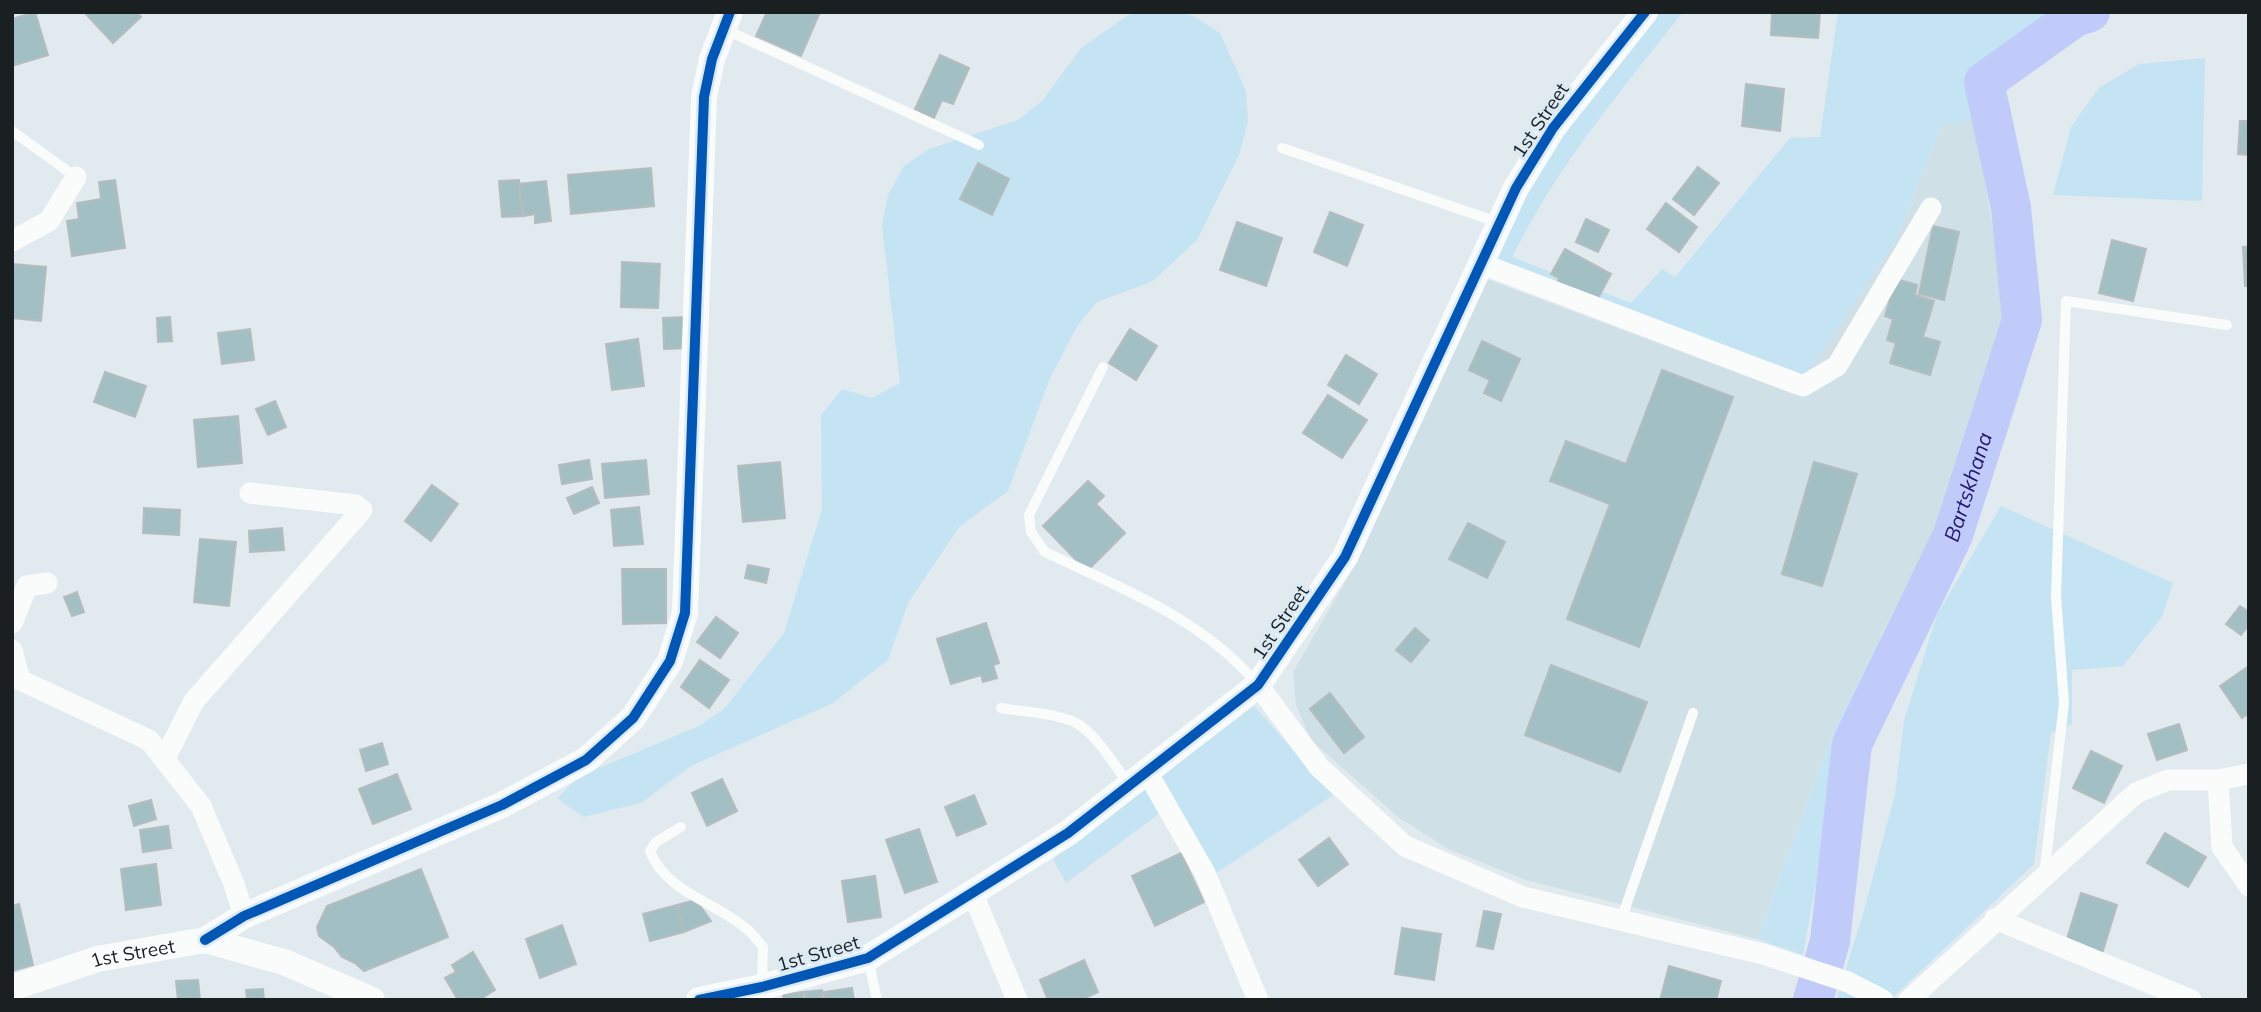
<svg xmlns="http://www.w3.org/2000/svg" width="2261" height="1012" viewBox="0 0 2261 1012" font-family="Mulish,sans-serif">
  <rect width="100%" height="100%" fill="#e1eaee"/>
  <!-- built -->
  <path fill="#cfe0e7" d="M1975,120l32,196 -73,215 -98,194 -79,214 -231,-59 -78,-31 -50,-32 -87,-77 -15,-35 -3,-33 55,-95 136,-299 309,116 103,-154 45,-114z"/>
  <!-- green -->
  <g fill="#c5e4f3">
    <path d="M1133,12h47l14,4 26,17 26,58 2,31 -9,33 -42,85 -44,41 -56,21 -19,23 -28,53 -42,113 -49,36 -51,76 -20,57 -55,43 -142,63 -50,37 -58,14 -26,-19 23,-22 119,-50 25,-17 60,-76 38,-124 -1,-94 21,-26 30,9 28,-15 -18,-158 6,-30 16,-29 25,-17 89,-29 25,-20 38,-52z"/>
    <path d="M1659,12h24c-63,80 -125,153 -171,245l119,46 31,-34 13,8 115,-139 30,-1 18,-125h225l-78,51 -14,20 4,37 -34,6 -45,114 -90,135 -164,-59 -148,-58 30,-65 40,-66z"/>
    <path d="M2205,58l-3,143 -149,-6 18,-68 28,-39 40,-24z"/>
    <path d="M2001,506l172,77 -11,34 -39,49 -51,4v54l-21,9 -17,131 -144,136h-54l27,-86 32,-120 9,-74 33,-105z"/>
    <path d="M1882,634l-42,115 -37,206 -46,-16 79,-214z"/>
    <path d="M1254,706l79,89 -121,81 -40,-72 -106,79 -13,-24z"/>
  </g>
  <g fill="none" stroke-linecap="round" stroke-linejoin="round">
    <!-- river -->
    <path stroke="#c1cbfa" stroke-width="40" id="s1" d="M1813,1000l17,-59 22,-197 101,-209 69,-215 -11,-112 -27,-126 91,-65 15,-5"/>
  </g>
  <!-- building -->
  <g fill="#a2c0c4" stroke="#b5bcbf" stroke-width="2">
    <path d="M35,12l13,43 -36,11v-47z"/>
    <path d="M84,12h53l4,5 -28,26z"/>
    <path d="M767,12h53l-19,44 -45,-20z"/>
    <path d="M1772,12h48l-2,26 -47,-3z"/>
    <path d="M940,55l29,13 -16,36 -11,-4 -8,18 -19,-9z"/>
    <path d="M1746,84l38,5 -4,42 -38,-5z"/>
    <path d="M2240,121h9v34l-11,-1z"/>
    <path d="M978,163l31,16 -17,36 -32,-16z"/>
    <path d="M1698,167l21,16 -25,32 -21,-16z"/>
    <path d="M651,168l3,38 -83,8 -3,-39z"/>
    <path d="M115,180l10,68 -53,8 -5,-35 12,-2 -2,-16 24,-4 -2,-17z"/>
    <path d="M519,180l3,36 -20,1 -3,-36z"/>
    <path d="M546,181l5,40 -16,2v-9l-11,2 -5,-32z"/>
    <path d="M1666,203l31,24 -18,25 -32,-23z"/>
    <path d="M1330,212l33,13 -16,41 -33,-14z"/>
    <path d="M1586,219l23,11 -11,22 -22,-10z"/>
    <path d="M1237,222l45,16 -16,48 -46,-16z"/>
    <path d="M1933,226l26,6 -15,68 -25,-6z"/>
    <path d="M2112,240l34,9 -13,52 -34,-8z"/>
    <path d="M2243,247h6v39h-4z"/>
    <path d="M1565,249l46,25 -17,32 -38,-21 3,-7 -8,-4z"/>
    <path d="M622,262l38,2 -2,44 -37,-1z"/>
    <path d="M12,264l34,3 -5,54 -29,-3z"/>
    <path d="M1896,279l21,6 -2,10 19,6 -11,36 17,5 -10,33 -40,-12 6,-20 -9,-3 6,-21 -8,-3z"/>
    <path d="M170,317l2,24 -14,1 -1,-24z"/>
    <path d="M688,317l2,31 -26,1 -1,-31z"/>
    <path d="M250,329l4,31 -32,4 -4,-31z"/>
    <path d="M1130,329l27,17 -21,34 -27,-17z"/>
    <path d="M638,339l6,47 -32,4 -6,-46z"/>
    <path d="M1482,341l38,18 -19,42 -17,-8 6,-13 -21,-10z"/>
    <path d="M1346,355l31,19 -18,30 -31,-19z"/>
    <path d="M1662,370l71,27 -94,250 -72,-28 43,-115 -60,-23 16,-40 60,23z"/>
    <path d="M105,372l41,14 -11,31 -41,-15z"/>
    <path d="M1328,395l39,25 -25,38 -39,-25z"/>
    <path d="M275,401l11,26 -18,8 -12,-26z"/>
    <path d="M238,416l4,47 -44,4 -4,-47z"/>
    <path d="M589,460l3,19 -30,5 -3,-19z"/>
    <path d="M646,460l3,34 -44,4 -3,-34z"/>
    <path d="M780,462l5,56 -42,4 -5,-56z"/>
    <path d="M1814,462l43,12 -35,112 -40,-12z"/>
    <path d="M1088,481l16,15 -8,8 29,29 -38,38 -44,-45z"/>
    <path d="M432,485l26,19 -27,37 -26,-20z"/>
    <path d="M592,487l7,16 -25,11 -7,-16z"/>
    <path d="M639,507l4,37 -29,2 -3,-36z"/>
    <path d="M144,508l36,2 -1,25 -36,-2z"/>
    <path d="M1468,523l37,19 -18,36 -38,-19z"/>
    <path d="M282,528l2,22 -34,2 -1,-21z"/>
    <path d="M200,539l36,3 -7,64 -35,-4z"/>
    <path d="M748,565l21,4 -3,14 -21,-5z"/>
    <path d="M622,569h44v54l-43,1z"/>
    <path d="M77,592l7,20 -12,4 -8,-19z"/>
    <path d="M2240,606l9,6v13l-8,10 -15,-11z"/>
    <path d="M716,617l22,16 -18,25 -23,-16z"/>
    <path d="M986,623l13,40 -6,2 4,13 -14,4 -2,-7 -30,9 -14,-45z"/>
    <path d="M1415,628l14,12 -18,22 -15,-12z"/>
    <path d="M700,660l29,20 -20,28 -28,-21z"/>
    <path d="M1551,665l96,37 -27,70 -95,-37z"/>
    <path d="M2249,666v47l-7,5 -22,-32z"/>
    <path d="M1330,693l34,44 -20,16 -34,-44z"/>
    <path d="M2179,724l8,26 -30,10 -9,-26z"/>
    <path d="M382,743l6,21 -22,7 -6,-21z"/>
    <path d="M2091,751l31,15 -18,37 -31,-15z"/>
    <path d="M397,774l14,35 -38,15 -14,-35z"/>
    <path d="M722,779l15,32 -30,15 -15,-33z"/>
    <path d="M974,795l12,29 -29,12 -12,-29z"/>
    <path d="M151,800l5,19 -22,7 -5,-20z"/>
    <path d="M168,826l3,22 -28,4 -3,-22z"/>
    <path d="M919,829l18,53 -32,11 -19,-53z"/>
    <path d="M2165,833l41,24 -18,30 -41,-24z"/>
    <path d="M1329,838l19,26 -30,22 -19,-26z"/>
    <path d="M1181,853l23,49 -49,24 -23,-50z"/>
    <path d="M156,864l5,41 -35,5 -5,-41z"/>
    <path d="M421,869l27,68 -84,34 -9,-8 -13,-6 -8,-10 -15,-11 -2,-9 10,-21z"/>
    <path d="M875,876l6,41 -33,5 -6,-41z"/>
    <path d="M2081,893l36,12 -15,49 -36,-12z"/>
    <path d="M696,900l15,21 -27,11 -7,-27z"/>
    <path d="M19,904l14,61 -21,6v-65z"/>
    <path d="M677,905l7,27 -34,9 -7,-27z"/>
    <path d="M1484,911l17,3 -8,35 -16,-3z"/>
    <path d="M562,925l14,39 -36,14 -14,-39z"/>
    <path d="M1402,928l39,6 -7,46 -39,-6z"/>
    <path d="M473,952l22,38 -16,10h-21l-13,-22 11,-6 -4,-7z"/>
    <path d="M1084,960l14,32 -17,8h-33l-8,-20z"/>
    <path d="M1669,966l52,15 -5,19h-56z"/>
    <path d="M198,980l2,20h-22l-2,-19z"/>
    <path d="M852,988l2,12h-29l-1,-8z"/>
    <path d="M263,989l1,11h-17l-1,-10z"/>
    <path d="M822,990l1,10h-17l-1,-8z"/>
    <path d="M803,992l1,8h-20l-1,-5z"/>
  </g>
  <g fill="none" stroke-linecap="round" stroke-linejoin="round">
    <!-- service -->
    <g stroke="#fafcfc" stroke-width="10">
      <path d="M724,29l255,116"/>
      <path d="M12,131l64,46"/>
      <path d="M1282,148l218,75"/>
      <path d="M1103,367l-74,148 2,17 14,20c75,36 157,66 211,131"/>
      <path d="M1001,708c21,4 63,5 80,18 19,14 34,40 48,59"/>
      <path d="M681,827l-25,15 -6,9c15,41 68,52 98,79 6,5 10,11 15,17l-1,40"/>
      <path d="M2044,876l20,-173 -8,-107 10,-295 161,24"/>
      <path d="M1621,920l72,-207"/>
      <path d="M868,958l9,42"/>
    </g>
    <!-- minor -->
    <g stroke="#fafcfc" stroke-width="21">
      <path d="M12,241l37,-20 27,-44"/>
      <path d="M1482,264l321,122 34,-20 94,-158"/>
      <path d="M12,623l15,-37 20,-3"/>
      <path d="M12,650l8,30 129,60 52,66 33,78 10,32"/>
      <path d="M1258,685l61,82 86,79 118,51 240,57 85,28 35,18"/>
      <path d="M165,758l29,-57 168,-191 -6,-5 -106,-12"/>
      <path d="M1147,772l58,101 53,127"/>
      <path d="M2218,780l4,67 27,39"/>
      <path d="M973,894l44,106"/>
      <path d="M1995,919l196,81"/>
      <path d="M1909,1000l227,-207 32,-13h50l31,-6"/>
    </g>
    <!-- tertiary -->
    <g stroke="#fafcfc" stroke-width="26">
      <path d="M205,940l39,-24 258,-111 84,-45 47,-42 37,-57 15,-48 19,-516 8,-38 18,-47"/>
      <path id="s2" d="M12,988l85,-29 108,-19 79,22 88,38"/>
      <path d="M699,1000l63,-13 106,-29 200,-125 190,-148 87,-128 171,-369 37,-60 92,-116"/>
    </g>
    <defs>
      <g id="cycleway">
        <path d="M205,940l39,-24 258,-111 84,-45 47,-42 37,-57 15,-48 19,-516 8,-38 18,-47"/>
        <path d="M699,1000l63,-13 106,-29 200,-125 190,-148 87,-128 171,-369 37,-60 92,-116"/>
      </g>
    </defs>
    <!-- cycleway casing -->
    <use href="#cycleway" stroke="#dcebf3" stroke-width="15"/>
    <!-- cycleway -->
    <use href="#cycleway" stroke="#0057b8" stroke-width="10"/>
  </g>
  <g text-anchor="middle" stroke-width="6" stroke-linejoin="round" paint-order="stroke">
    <!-- street labels -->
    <g font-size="19" fill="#1a1f22" stroke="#dcebf3">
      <text transform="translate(1540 120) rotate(-56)" y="7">1st Street</text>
      <text transform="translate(1280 622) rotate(-56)" y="7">1st Street</text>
      <text transform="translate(818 953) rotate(-16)" y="7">1st Street</text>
      <text dy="7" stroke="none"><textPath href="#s2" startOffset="126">1st Street</textPath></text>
    </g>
    <!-- water labels -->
    <g font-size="21" font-style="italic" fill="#201872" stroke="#dcebf3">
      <text dy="7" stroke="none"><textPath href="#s1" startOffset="542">Bartskhana</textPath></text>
    </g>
  </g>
  <!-- border -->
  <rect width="2261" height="1012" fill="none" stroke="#1a1f22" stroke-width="28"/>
</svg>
